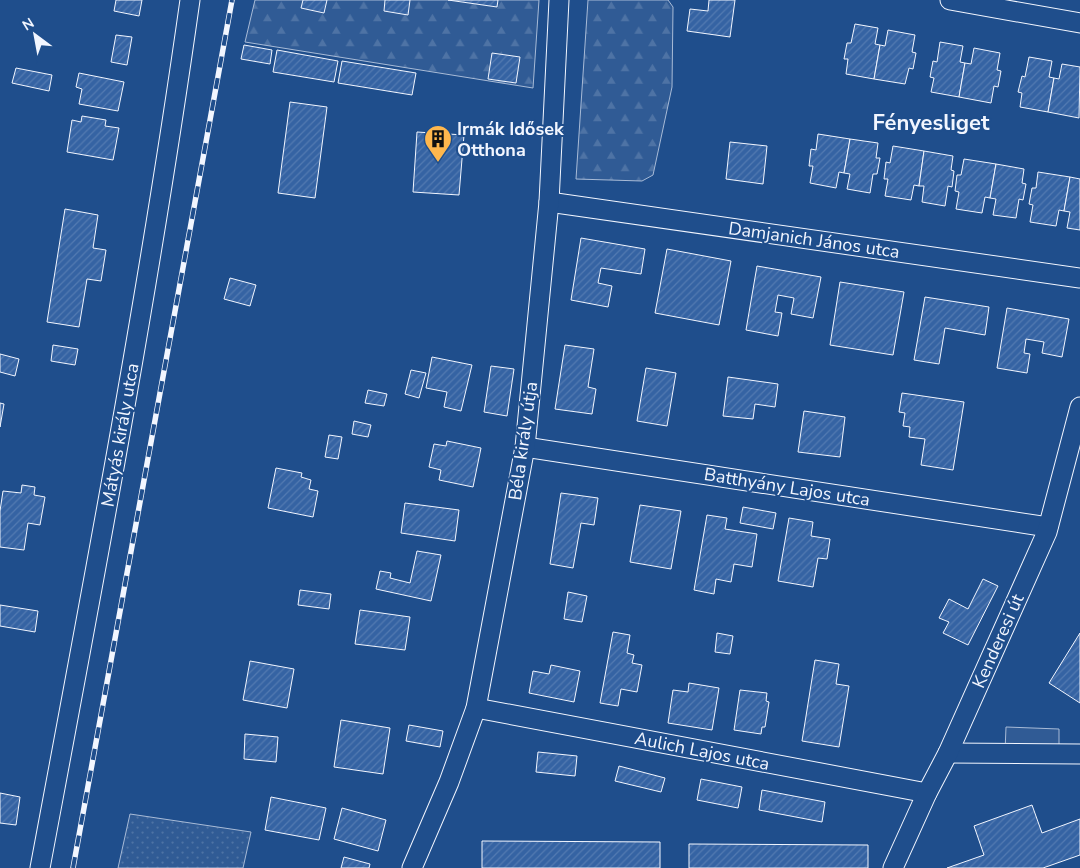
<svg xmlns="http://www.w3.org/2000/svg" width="1080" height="868" viewBox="0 0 1080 868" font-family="'Nunito Sans',sans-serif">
  <defs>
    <pattern id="forest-firs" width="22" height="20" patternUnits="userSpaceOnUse" patternTransform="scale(1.25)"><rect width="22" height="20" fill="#305b95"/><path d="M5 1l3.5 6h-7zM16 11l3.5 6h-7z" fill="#4e73a5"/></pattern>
    <pattern id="park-dots" width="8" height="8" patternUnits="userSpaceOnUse" patternTransform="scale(1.25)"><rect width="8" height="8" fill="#305b95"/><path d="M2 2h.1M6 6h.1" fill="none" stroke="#4e73a5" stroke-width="1.8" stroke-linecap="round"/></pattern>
    <pattern id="building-hatch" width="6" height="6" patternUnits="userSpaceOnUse" patternTransform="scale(1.25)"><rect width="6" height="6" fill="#3563a3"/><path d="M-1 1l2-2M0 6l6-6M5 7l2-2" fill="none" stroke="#537ab1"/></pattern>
  </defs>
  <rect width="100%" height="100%" fill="#1f4e8c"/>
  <!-- built -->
  <path fill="#305b95" stroke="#a8bbd7" d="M1006,727l53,2v25l-54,-2z"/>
  <!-- forest -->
  <g fill="url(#forest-firs)" stroke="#a8bbd7">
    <path d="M255,0h284l-6,88 -288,-46z"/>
    <path d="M588,0h80l5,7 -1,80 -19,88 -11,6 -66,-2z"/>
  </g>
  <!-- park -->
  <path fill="url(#park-dots)" stroke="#a8bbd7" d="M130,814l121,18 -8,36h-125z"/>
  <!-- building -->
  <g fill="url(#building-hatch)" stroke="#f2f6ff">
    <path d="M116,0h26l-3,16 -25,-5z"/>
    <path d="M303,0h24l-3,13 -23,-5z"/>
    <path d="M385,0h25l-2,15 -24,-4z"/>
    <path d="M448,0h50l-1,7z"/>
    <path d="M709,0h26l-5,37 -43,-6 3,-22 18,2z"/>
    <path d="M855,24l23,4 -3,16 5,1 -6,34 -28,-5 2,-15h-4l3,-16h4z"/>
    <path d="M888,30l27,5 -3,17 4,1 -3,16 -4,-1 -4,16 -31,-5 6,-34 5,1z"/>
    <path d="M116,35l16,2 -5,28 -16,-3z"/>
    <path d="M940,42l23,4 -3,16 5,1 -6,34 -28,-5 3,-14 -4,-1 3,-16 4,1z"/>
    <path d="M244,45l28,5 -2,14 -29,-5z"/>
    <path d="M974,48l26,5 -3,17 4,1 -3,16 -4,-1 -3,17 -32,-6 6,-34 6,1z"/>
    <path d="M277,50l61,11 -4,21 -61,-10z"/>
    <path d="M492,53l28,4 -4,26 -28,-4z"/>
    <path d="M1029,57l23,4 -3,16 5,1 -6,34 -28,-5 2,-14 -4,-1 4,-16 3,1z"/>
    <path d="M342,61l74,12 -4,22 -74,-12z"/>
    <path d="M1062,64l18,3 -1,51 -31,-6 6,-34 5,1z"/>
    <path d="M16,68l36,7 -3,16 -37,-8z"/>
    <path d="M79,73l45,9 -6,29 -39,-7 3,-15 -6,-2z"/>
    <path d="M290,102l37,5 -12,91 -37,-5z"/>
    <path d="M82,116l24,4 -1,6 14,2 -6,32 -46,-8 5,-32 9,2z"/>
    <path d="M417,132l47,3 -5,60 -46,-3z"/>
    <path d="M818,134l32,5 -6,34 -5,-1 -3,16 -26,-5 3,-17h-4l2,-17 5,1z"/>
    <path d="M850,139l28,4 -2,15h4l-3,16h-4l-3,19 -23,-4 3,-15 -6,-1z"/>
    <path d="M730,142l37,4 -4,38 -37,-5z"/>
    <path d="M893,146l31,5 -5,35 -5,-1 -3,15 -26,-4 3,-17h-4l2,-17 4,1z"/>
    <path d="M924,151l29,5 -2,14 3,1 -2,16 -4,-1 -3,20 -23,-4 2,-16h-5z"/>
    <path d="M964,159l32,5 -6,34 -5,-1 -3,16 -26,-4 3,-17 -4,-1 2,-16h4z"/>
    <path d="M996,164l28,5 -2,14 4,1 -3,16 -4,-1 -3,19 -23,-3 3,-16 -6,-1z"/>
    <path d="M1038,172l32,5 -6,34 -5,-1 -3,16 -26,-4 3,-17 -4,-1 3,-16h4z"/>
    <path d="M1070,177l10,2v51l-13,-2 3,-16 -6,-1z"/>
    <path d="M65,209l33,6 -5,33 13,2 -5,31 -14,-2 -8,48 -32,-5z"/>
    <path d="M581,238l64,11 -4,25 -40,-6 -3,15 14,3 -4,21 -37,-7z"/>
    <path d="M667,249l64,12 -12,64 -64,-12z"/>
    <path d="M757,266l64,11 -8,41 -22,-4 3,-16 -16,-3 -3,17 7,1 -4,23 -32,-6z"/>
    <path d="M230,278l26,7 -6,21 -26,-7z"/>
    <path d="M840,282l64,10 -11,63 -63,-10z"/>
    <path d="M925,297l64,10 -4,28 -40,-7 -6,36 -25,-4z"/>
    <path d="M1007,308l62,11 -7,38 -20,-4 2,-11 -18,-3 -2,14 6,1 -3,19 -30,-5z"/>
    <path d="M53,345l25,4 -3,16 -24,-4z"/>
    <path d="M565,345l29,4 -6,38 8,2 -4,25 -37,-5z"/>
    <path d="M0,354l19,5 -4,17 -15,-4z"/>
    <path d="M432,357l40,8 -11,46 -17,-4 3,-15 -21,-4z"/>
    <path d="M491,366l23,3 -7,47 -23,-4z"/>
    <path d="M646,368l30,5 -9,53 -30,-5z"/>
    <path d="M411,370l15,3 -7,25 -14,-4z"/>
    <path d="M728,377l50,7 -3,23 -20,-3 -2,15 -30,-3z"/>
    <path d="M368,390l19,4 -3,12 -19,-3z"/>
    <path d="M902,393l62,9 -11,68 -32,-5 4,-26 -16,-2 1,-10 -7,-1 2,-13 -6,-1z"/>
    <path d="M0,403l4,1 -4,23z"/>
    <path d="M804,411l41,6 -5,40 -42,-5z"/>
    <path d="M354,421l17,4 -3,12 -16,-3z"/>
    <path d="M329,435l13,2 -4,22 -13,-2z"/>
    <path d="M447,441l34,7 -8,39 -34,-7 2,-10 -12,-3 5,-23 12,2z"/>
    <path d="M276,468l26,5 -1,4 10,3 -2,9 9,2 -5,26 -45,-9z"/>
    <path d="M22,485l13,2 -1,8 11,2 -5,28 -12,-2 -4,27 -24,-3v-36l3,-20 18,2z"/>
    <path d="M561,493l37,5 -4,27 -13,-2 -8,45 -23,-4z"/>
    <path d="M405,503l54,7 -4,31 -54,-8z"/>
    <path d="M640,505l41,6 -10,58 -41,-7z"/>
    <path d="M743,507l33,6 -3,16 -33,-6z"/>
    <path d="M707,515l20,3 -2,11 32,5 -5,33 -18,-3 -3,18 -15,-3 -2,15 -20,-4z"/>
    <path d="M789,518l24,4 -2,14 19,3 -3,20 -9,-1 -5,29 -35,-6z"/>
    <path d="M417,551l24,4 -10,46 -55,-12 4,-18 11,2 -1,5 20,5z"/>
    <path d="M983,579l15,7 -30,59 -25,-12 6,-11 -10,-4 10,-19 19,10z"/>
    <path d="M300,590l31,4 -2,15 -31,-4z"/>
    <path d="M568,592l19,4 -5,26 -18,-3z"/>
    <path d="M0,605l38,6 -3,21 -35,-6z"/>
    <path d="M360,610l50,7 -5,33 -50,-6z"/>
    <path d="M613,632l17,3 -3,18 7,2 -2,8 10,2 -5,27 -16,-3 -3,17 -18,-3z"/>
    <path d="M717,633l16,3 -3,18 -15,-2z"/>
    <path d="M1080,633v70l-31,-20z"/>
    <path d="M815,660l24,4 -3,20 13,2 -10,61 -37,-6z"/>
    <path d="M250,661l44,8 -7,39 -44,-8z"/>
    <path d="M551,665l29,6 -6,31 -45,-9 4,-22 16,3z"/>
    <path d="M689,683l30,5 -7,42 -44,-7 5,-33 15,2z"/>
    <path d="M740,690l27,3 -1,8 3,1 -4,25h-3l-1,7 -27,-4z"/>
    <path d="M341,720l49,8 -7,46 -49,-7z"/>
    <path d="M409,725l34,6 -3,16 -34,-6z"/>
    <path d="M245,734l33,3 -2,25 -32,-3z"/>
    <path d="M538,752l39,4 -2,20 -39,-4z"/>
    <path d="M619,766l46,12 -4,14 -46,-11z"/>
    <path d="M701,779l41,8 -4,21 -41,-8z"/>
    <path d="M762,790l63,12 -3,20 -63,-12z"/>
    <path d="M0,793l20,4 -4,28 -16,-2z"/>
    <path d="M271,797l55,11 -7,32 -54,-10z"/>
    <path d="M1032,805l10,28 38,-14v36l-37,13h-96l37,-13 -10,-29z"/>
    <path d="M342,808l44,12 -8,31 -44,-12z"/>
    <path d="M482,841l178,1v26h-178z"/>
    <path d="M689,844l179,1v23h-179z"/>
    <path d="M344,857l26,7 -1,4h-28z"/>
  </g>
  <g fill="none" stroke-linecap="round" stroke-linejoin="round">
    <defs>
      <g id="minor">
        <path d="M950,0l130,23"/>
        <path d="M549,202l531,76"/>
        <path d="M525,447l523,80"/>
        <path d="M476,708l451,85"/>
        <path d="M948,753l132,1"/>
        <path d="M40,868c54,-289 109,-577 150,-868"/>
        <path d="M412,868l37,-86 27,-74 49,-261 24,-245 10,-202"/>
        <path d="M893,868l34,-75 21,-40 99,-221 33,-125"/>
      </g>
    </defs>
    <!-- minor casing -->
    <use href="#minor" stroke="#f2f6ff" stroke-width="21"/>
    <!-- minor -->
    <use href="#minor" stroke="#1f4e8c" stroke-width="19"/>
    <defs>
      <path id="rail" d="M73,868l159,-868"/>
    </defs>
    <!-- rail casing -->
    <use href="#rail" stroke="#f2f6ff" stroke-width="5.5"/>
    <!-- rail -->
    <use href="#rail" stroke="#1f4e8c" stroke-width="4" stroke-dasharray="11" stroke-linecap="butt"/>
  </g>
  <!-- icons -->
  <defs>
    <symbol id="building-pin" viewBox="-11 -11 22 30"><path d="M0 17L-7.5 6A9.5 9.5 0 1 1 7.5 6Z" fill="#ffb74d" stroke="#1f4e8c"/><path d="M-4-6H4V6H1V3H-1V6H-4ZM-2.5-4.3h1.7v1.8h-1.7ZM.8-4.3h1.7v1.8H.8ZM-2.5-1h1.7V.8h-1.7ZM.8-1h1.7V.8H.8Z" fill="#111"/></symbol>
  </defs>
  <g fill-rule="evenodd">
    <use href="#building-pin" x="422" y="123" width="32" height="43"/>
  </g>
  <g text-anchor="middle" stroke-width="4" stroke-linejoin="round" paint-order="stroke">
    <!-- poi labels -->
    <g font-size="18" font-weight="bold" fill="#f2f6ff" stroke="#1f4e8c" text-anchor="start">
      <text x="457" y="135">Irmák Idősek<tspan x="457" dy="21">Otthona</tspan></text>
    </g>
    <!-- street labels -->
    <g font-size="18" fill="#f2f6ff" stroke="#1f4e8c">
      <text transform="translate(814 240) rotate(8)" y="6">Damjanich János utca</text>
      <text transform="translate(120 435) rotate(-80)" y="6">Mátyás király utca</text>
      <text transform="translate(523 441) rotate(-82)" y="6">Béla király útja</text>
      <text transform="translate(787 487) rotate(9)" y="6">Batthyány Lajos utca</text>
      <text transform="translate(998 641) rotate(-66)" y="6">Kenderesi út</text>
      <text transform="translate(702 751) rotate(11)" y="6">Aulich Lajos utca</text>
    </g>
    <!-- district labels -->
    <g font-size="22" font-weight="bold" fill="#f2f6ff" stroke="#1f4e8c">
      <text x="931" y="130">Fényesliget</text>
    </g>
  </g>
  <!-- north arrow -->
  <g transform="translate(35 35) rotate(328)" stroke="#1f4e8c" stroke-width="4" paint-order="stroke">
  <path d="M0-4L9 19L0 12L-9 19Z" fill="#f2f6ff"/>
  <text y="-8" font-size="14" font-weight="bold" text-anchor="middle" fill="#f2f6ff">N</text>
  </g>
</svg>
